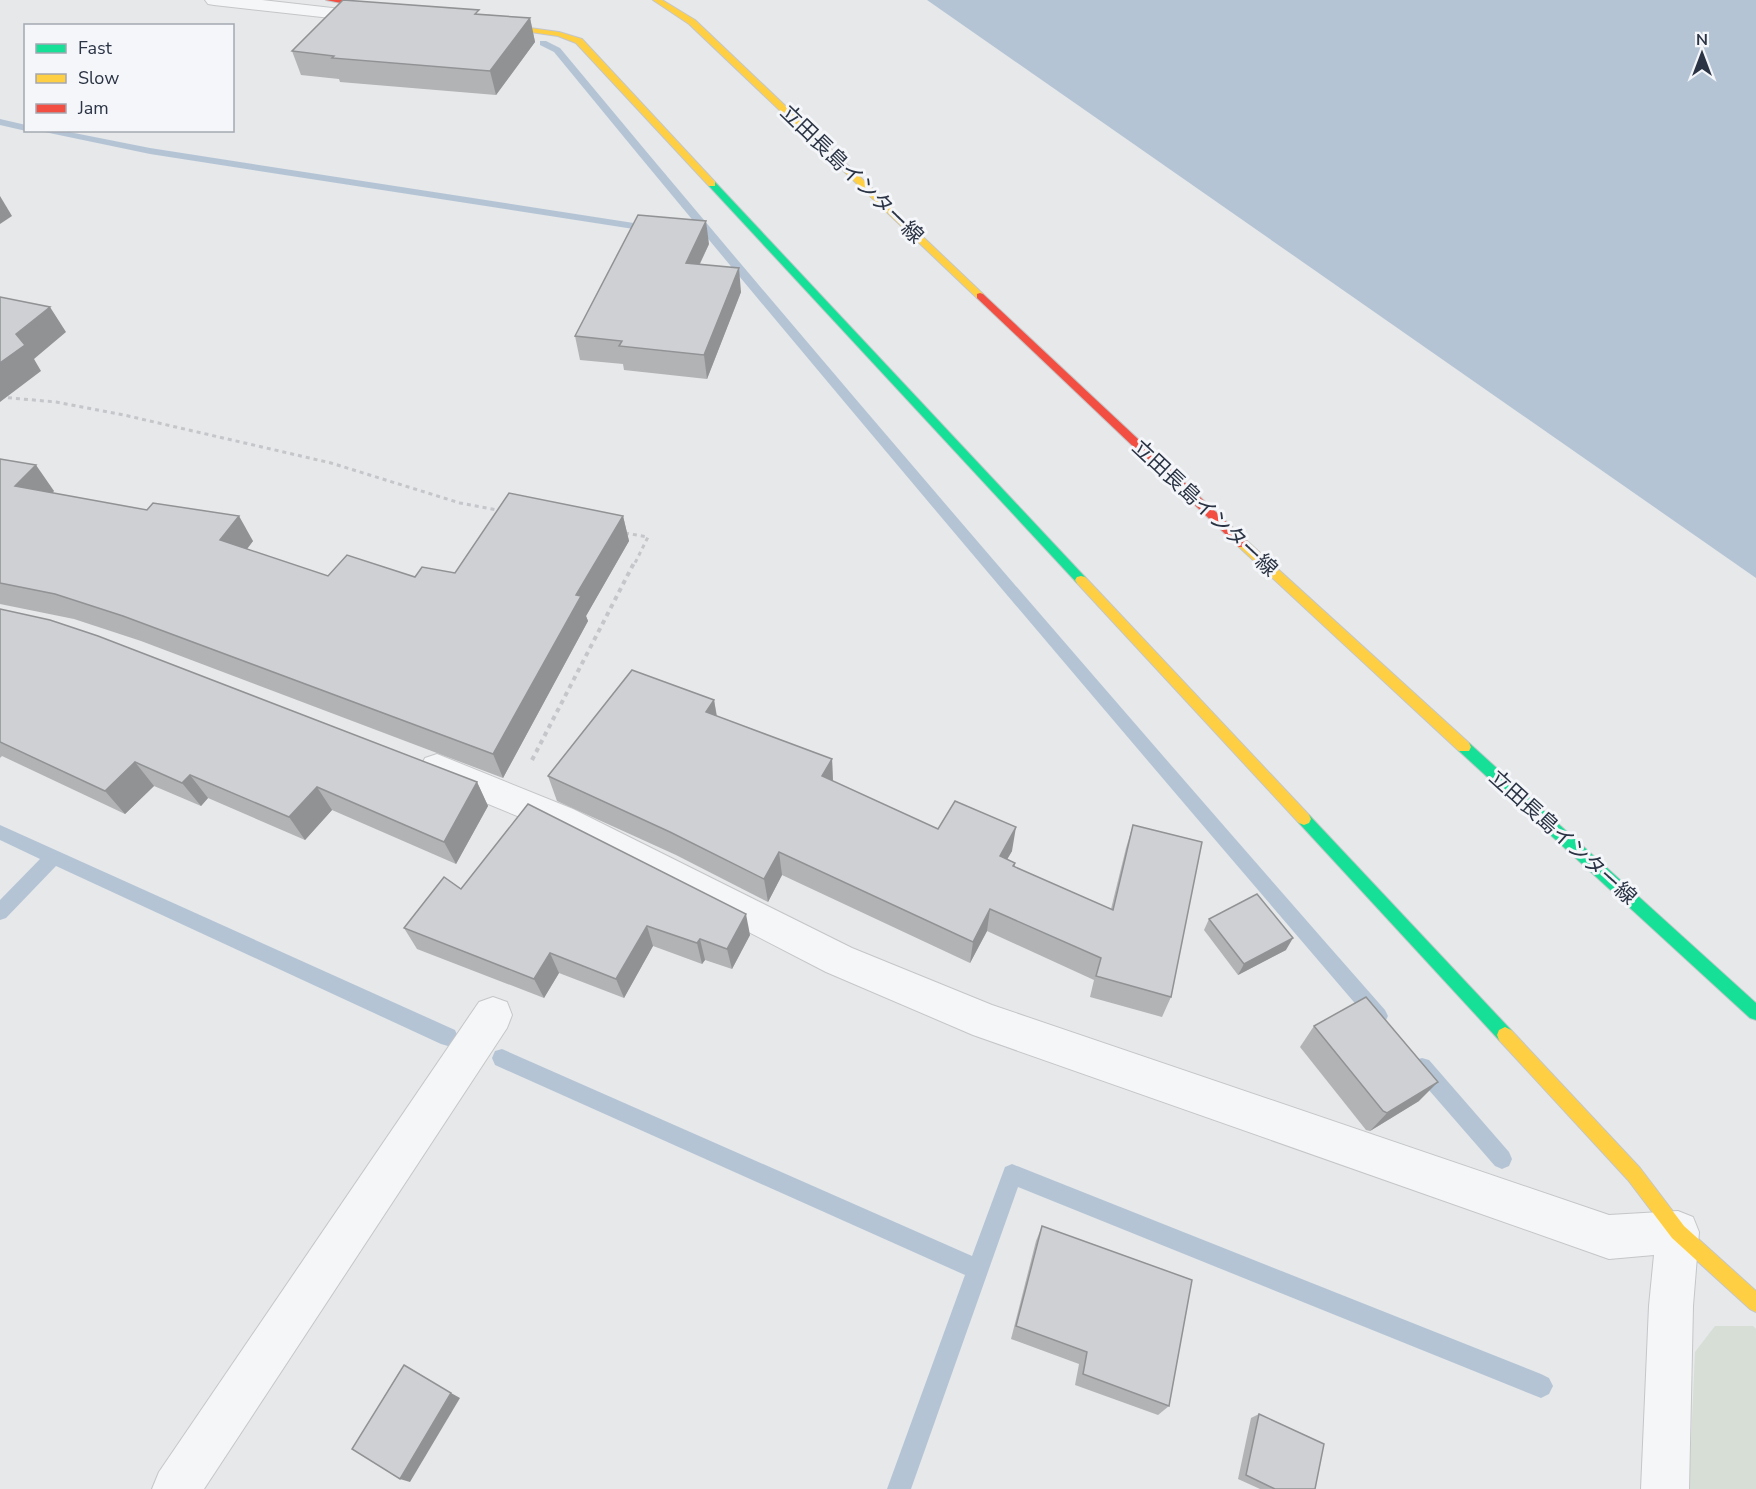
<svg xmlns="http://www.w3.org/2000/svg" width="1756" height="1489" viewBox="0 0 1756 1489" font-family="'Nunito Sans','Noto Sans JP',sans-serif">
  <rect width="100%" height="100%" fill="#e6e8ea"/>
  <!-- green -->
  <path fill="#d6ded6" d="M1715,1326h38l3,3v160h-67l6,-137z"/>
  <!-- water -->
  <path fill="#b4c4d5" d="M927,0h829v578z"/>
  <g fill="none" stroke-linecap="round" stroke-linejoin="round">
    <!-- stream -->
    <g fill="#b4c4d5" fill-rule="evenodd">
      <path d="M540,41h6l14,7c270,325 546,644 825,962l3,6 -3,6 -7,3 -7,-3c-275,-321 -549,-643 -817,-970l-14,-7z"/>
      <path d="M0,119l26,6v5h2l-2,1 -26,-6z"/>
      <path d="M35,130h24l91,18 503,78 6,3 -6,3 -503,-78z"/>
      <path d="M0,825l455,205 3,7 -3,7 -7,2 -7,-2 -385,-178 -50,52 -6,2v-20l40,-41 -40,-19z"/>
      <path d="M502,1049l470,207 33,-89 7,-3 529,210 8,4 4,8 -4,8 -8,4 -523,-211 -107,302h-24l78,-214 -470,-210 -3,-7 3,-7z"/>
      <path d="M1422,1058l7,2 80,92 3,7 -3,7 -7,3 -7,-3 -80,-92 -3,-7 3,-7z"/>
    </g>
    <defs>
      <g id="street">
        <path d="M205,0h57l114,13 6,1 3,4 -3,4 -6,1 -162,-18 -6,-1z"/>
        <path d="M437,754l136,55 279,139 140,57 617,210 69,-4 15,6 6,15 -6,74 -4,183h-48l8,-183 5,-51 -45,4 -636,-224 -147,-63 -277,-143 -124,-51 -5,-10 5,-10z"/>
        <path d="M493,997l14,5 5,13 -5,13 -303,461h-52l7,-17 320,-470z"/>
      </g>
      <g id="fast">
        <path d="M709,182h6l370,395 2,3 -2,3h-8l-368,-397z"/>
        <path d="M1464,742l5,1 287,260v17l-6,-2 -291,-267 -2,-4 2,-4z"/>
        <path d="M1304,813l5,2 202,215 2,5 -2,5 -6,3 -6,-3 -200,-217 -2,-4 2,-4z"/>
      </g>
      <g id="slow">
        <path d="M653,0h9l33,20 288,274v4h-6l-288,-274z"/>
        <path d="M485,22l74,10 23,7 133,143v4h-6l-133,-143 -18,-7 -70,-10h-3z"/>
        <path d="M1243,540l4,1 222,202 2,4 -2,4h-10l-220,-204 -2,-3z"/>
        <path d="M1081,576l4,1 224,238 2,4 -2,4 -5,2 -5,-2 -222,-240 -2,-3 2,-3z"/>
        <path d="M1505,1027l6,3 129,138 44,58 72,65v21l-6,-3 -78,-71 -44,-58 -129,-140 -2,-5 2,-5z"/>
      </g>
      <g id="jam">
        <path d="M326,0h16l48,10 -4,2z"/>
        <path d="M980,293l3,1 264,247 2,3 -2,3h-8l-262,-249v-4z"/>
      </g>
    </defs>
    <!-- street casing -->
    <use href="#street" stroke="#c4c6c8" stroke-width="2"/>
    <!-- fast casing -->
    <use href="#fast" stroke="#c4c6c8" stroke-width="2"/>
    <!-- slow casing -->
    <use href="#slow" stroke="#c4c6c8" stroke-width="2"/>
    <!-- jam casing -->
    <use href="#jam" stroke="#c4c6c8" stroke-width="2"/>
    <!-- path-far1 -->
    <g stroke="#c5c6ca" stroke-width="3" stroke-dasharray="4 4" stroke-linecap="butt">
      <path d="M0,397l56,5 68,13 207,48 129,40 42,8"/>
      <path d="M625,533l23,4 -13,26"/>
    </g>
    <!-- path -->
    <path stroke="#c5c6ca" stroke-width="4" stroke-dasharray="4.5 4.5" stroke-linecap="butt" d="M532,760l103,-199"/>
    <!-- street -->
    <use href="#street" fill="#f5f6f7" fill-rule="evenodd"/>
    <!-- fast -->
    <use href="#fast" fill="#16e098" fill-rule="evenodd"/>
    <!-- slow -->
    <use href="#slow" fill="#ffcf43" fill-rule="evenodd"/>
    <!-- jam -->
    <use href="#jam" fill="#f24e42" fill-rule="evenodd"/>
  </g>
  <!-- wall -->
  <g fill="#b1b3b5">
    <path d="M480,14l50,4 5,24 -39,53 -156,-13 -1,-3 -38,-4 -9,-24z"/>
    <path d="M709,244l-9,20 41,28 -34,87 -83,-9 -1,-6 -43,-4 -5,-24z"/>
    <path d="M0,459l54,32 -2,2 201,48 -6,8 81,27 87,1 40,-4 168,-57 6,25 -43,75 2,5 -85,157 -362,-137 -67,-22 -74,-15z"/>
    <path d="M0,609l477,173 11,24 -32,58 -124,-54 -27,30 -97,-42 -7,8 -47,-20 -29,28 -123,-58 -2,2z"/>
    <path d="M714,700l3,16 115,43 1,22 105,48 74,22 -5,8 8,4v4l96,42 15,-61 7,-23 38,172 -9,20 -72,-20 4,-17 -107,-49 -17,32 -188,-88 -14,27 -92,-47 -119,-54 -9,-25z"/>
    <path d="M461,889l289,46 -18,34 -27,-9 -3,4 -49,-18 -29,52 -65,-25 -15,25 -127,-49 -13,-21z"/>
    <path d="M1209,919l77,31 -48,25 -34,-45z"/>
    <path d="M1314,1026l105,75 -49,30 -4,-1 -66,-83z"/>
    <path d="M1042,1226l127,180 -11,9 -83,-30 4,-21 -68,-25 25,-98z"/>
    <path d="M1259,1414l56,75h-55l-22,-10 13,-61z"/>
  </g>
  <!-- shaded-wall -->
  <g fill="#909294">
    <path d="M530,18l5,24 -39,53 -6,-24z"/>
    <path d="M0,196l12,20 -12,8z"/>
    <path d="M706,221l3,23 -20,42 -3,-23z"/>
    <path d="M739,268l2,24 -34,87 -3,-24z"/>
    <path d="M50,307l16,25 -32,27 7,12 -41,31v-39l16,-29z"/>
    <path d="M36,465l18,26 -20,21 -19,-26z"/>
    <path d="M239,516l14,25 -19,25 -14,-26z"/>
    <path d="M623,516l6,25 -43,75 2,5 -85,157 -10,-24 83,-159z"/>
    <path d="M714,700l4,25 -12,-13z"/>
    <path d="M832,759l1,24 -11,-7z"/>
    <path d="M135,762l19,24 -29,28 -20,-23z"/>
    <path d="M190,775l18,23 -7,8 -19,-23z"/>
    <path d="M477,782l11,24 -32,58 -12,-22z"/>
    <path d="M317,787l15,23 -27,30 -16,-23z"/>
    <path d="M1016,827l-4,24 -16,28 4,-23z"/>
    <path d="M779,852l3,23 -14,27 -4,-23z"/>
    <path d="M990,909l-3,22 -17,32 3,-21z"/>
    <path d="M746,914l4,21 -18,34 -5,-20z"/>
    <path d="M647,926l6,20 -29,52 -8,-19z"/>
    <path d="M1293,938l-7,12 -48,25 6,-11z"/>
    <path d="M700,939l5,21 -3,4 -5,-21z"/>
    <path d="M550,953l9,20 -15,25 -10,-19z"/>
    <path d="M1438,1082l-19,19 -49,30 17,-18z"/>
    <path d="M451,1393l9,5 -50,84 -10,-3z"/>
  </g>
  <!-- building -->
  <g fill="#ced0d3" stroke="#909294" stroke-width="1.5">
    <path d="M343,0l136,10 -4,4 55,4 -40,53 -158,-13 2,-2 -42,-5z"/>
    <path d="M638,215l68,6 -20,42 53,5 -35,87 -85,-9 3,-5 -47,-5z"/>
    <path d="M0,297l50,10 -34,27 9,11 -25,18z"/>
    <path d="M0,459l36,6 -21,21 132,24 6,-7 86,13 -19,24 108,36 19,-21 68,22 7,-10 33,6 54,-80 114,23 -47,79 5,1 -88,158 -370,-138 -68,-22 -55,-11z"/>
    <path d="M0,609l50,11 48,16 379,146 -33,60 -127,-55 -28,30 -99,-42 -8,8 -47,-21 -30,29 -105,-49z"/>
    <path d="M632,670l82,30 -8,12 126,47 -10,17 116,53 17,-28 61,26 -16,29 15,7 -2,3 100,44 20,-85 69,17 -31,155 -75,-21 5,-18 -111,-49 -17,33 -194,-90 -15,27 -94,-47 -122,-56z"/>
    <path d="M528,804l218,110 -19,35 -27,-10 -3,4 -50,-17 -31,53 -66,-26 -16,26 -130,-51 40,-51 17,12z"/>
    <path d="M1257,894l36,44 -49,26 -35,-45z"/>
    <path d="M1366,997l72,85 -51,31 -4,-2 -69,-85z"/>
    <path d="M1042,1226l150,54 -23,126 -86,-32 4,-22 -71,-26z"/>
    <path d="M404,1365l47,28 -51,86 -48,-30z"/>
    <path d="M1259,1414l65,30 -9,45h-40l-29,-14z"/>
  </g>
  <g text-anchor="middle" stroke-width="6" stroke-linejoin="round" paint-order="stroke">
    <!-- street labels -->
    <g font-size="21" fill="#2b3445" stroke="#f4f6f9">
      <text transform="translate(852 174) rotate(44)" y="7">立田長島インター線</text>
      <text transform="translate(1205 508) rotate(43)" y="7">立田長島インター線</text>
      <text transform="translate(1563 837) rotate(42)" y="7">立田長島インター線</text>
    </g>
  </g>
  <!-- legend -->
  <rect x="24" y="24" width="210" height="108" fill="#f4f6f9" stroke="#a4a8b1" stroke-width="1.5"/>
  <rect x="36" y="44" width="30" height="9" fill="#16e098" stroke="#a4a8b1" stroke-width="1.5"/>
  <text x="78" y="54" font-size="18" fill="#2b3445">Fast</text>
  <rect x="36" y="74" width="30" height="9" fill="#ffcf43" stroke="#a4a8b1" stroke-width="1.5"/>
  <text x="78" y="84" font-size="18" fill="#2b3445">Slow</text>
  <rect x="36" y="104" width="30" height="9" fill="#f24e42" stroke="#a4a8b1" stroke-width="1.5"/>
  <text x="78" y="114" font-size="18" fill="#2b3445">Jam</text>
  <!-- north arrow -->
  <g transform="translate(1702 54)" stroke="#f4f6f9" stroke-width="4.5" paint-order="stroke">
  <path d="M0-4.5L10 22L0 15L-10 22Z" fill="#2b3445"/>
  <text y="-9" font-size="16" font-weight="bold" text-anchor="middle" fill="#2b3445">N</text>
  </g>
</svg>
